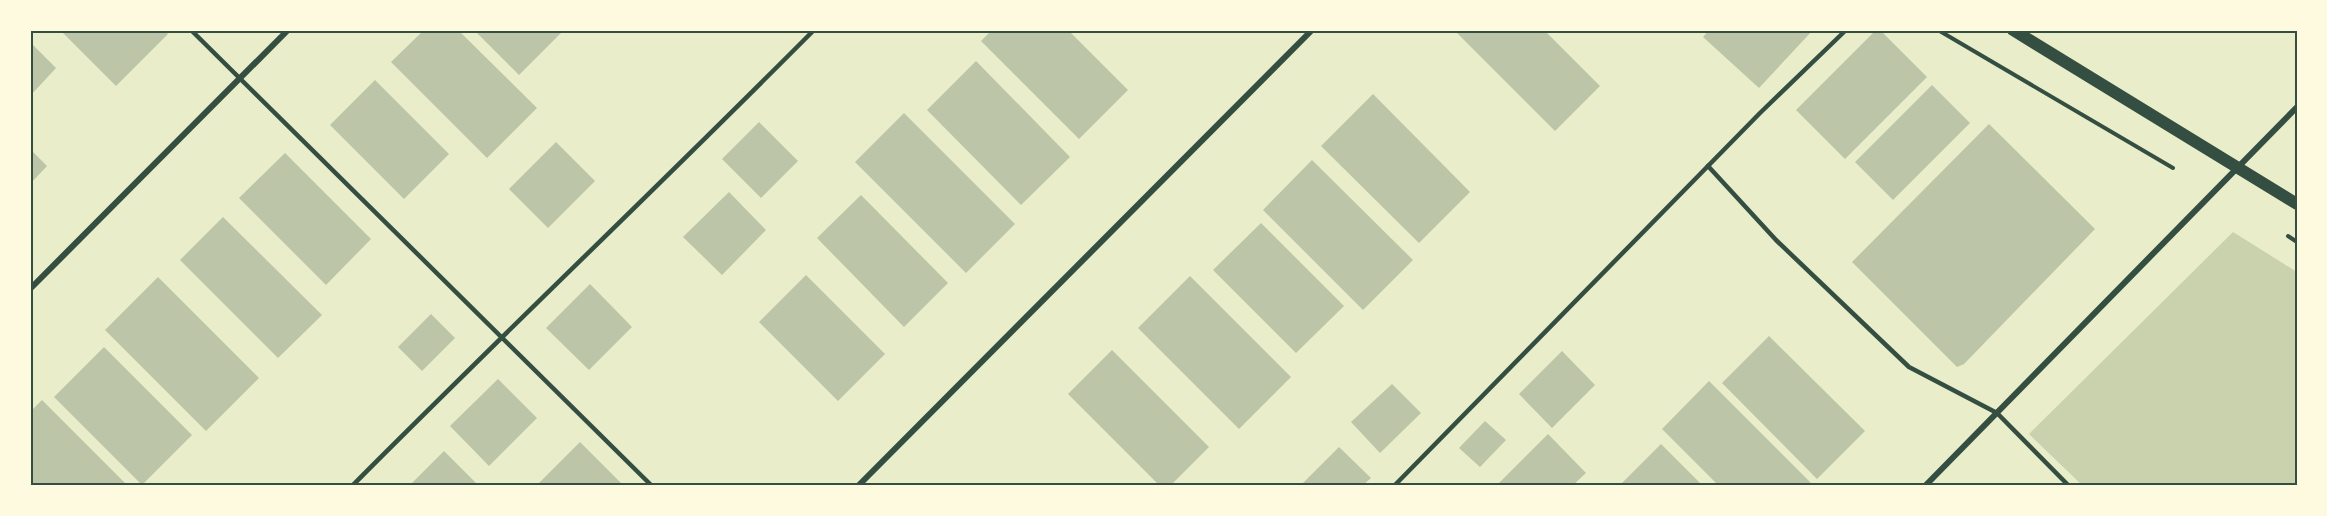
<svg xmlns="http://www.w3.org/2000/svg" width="2327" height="516" viewBox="0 0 2327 516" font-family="Helvetica,sans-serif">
  <rect width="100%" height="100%" fill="#e9edc9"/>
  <!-- green -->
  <path fill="#cad2ad" d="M2233,232l64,40v214h-214l-54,-52z"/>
  <!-- building -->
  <g fill="#bcc5a7">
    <path d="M60,30h104l4,4 -52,52z"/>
    <path d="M424,30h34l79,78 -50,50 -96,-96z"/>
    <path d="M474,30h90l-45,45z"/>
    <path d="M992,30h76l60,60 -49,49 -98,-98z"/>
    <path d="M1458,30h86l56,56 -45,45 -99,-99z"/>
    <path d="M1709,30h104l-54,58 -56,-51z"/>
    <path d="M1876,30h4l47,47 -82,82 -49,-49z"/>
    <path d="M30,42l26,26 -26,28z"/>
    <path d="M976,61l94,96 -49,48 -94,-95z"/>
    <path d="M375,80l74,74 -45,45 -74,-74z"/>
    <path d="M1932,85l38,38 -77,77 -38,-38z"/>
    <path d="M1373,94l97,98 -51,51 -98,-97z"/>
    <path d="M904,113l111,111 -49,49 -111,-111z"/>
    <path d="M759,122l39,39 -37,37 -39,-39z"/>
    <path d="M1989,124l106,105 -131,135 -7,3 -105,-105z"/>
    <path d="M556,142l39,39 -47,47 -39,-39z"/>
    <path d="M30,149l17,17 -17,18z"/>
    <path d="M285,153l86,86 -45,46 -87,-87z"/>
    <path d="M1312,160l101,100 -50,50 -100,-100z"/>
    <path d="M729,192l37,38 -44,45 -39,-38z"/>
    <path d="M861,195l87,88 -44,44 -87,-89z"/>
    <path d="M223,217l99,98 -44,43 -98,-98z"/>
    <path d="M1261,223l83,83 -48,47 -83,-83z"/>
    <path d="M806,275l79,79 -47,47 -79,-79z"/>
    <path d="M1190,276l101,101 -52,52 -101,-101z"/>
    <path d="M158,277l101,101 -53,53 -101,-101z"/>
    <path d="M590,284l42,43 -43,43 -43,-42z"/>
    <path d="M431,314l24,24 -33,33 -24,-24z"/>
    <path d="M1769,336l96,95 -48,48 -95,-96z"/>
    <path d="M104,347l88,88 -50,50 -88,-88z"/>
    <path d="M1112,350l97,97 -39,39h-10l-92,-92z"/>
    <path d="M1562,351l33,34 -43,43 -33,-34z"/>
    <path d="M498,379l39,39 -48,48 -39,-40z"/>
    <path d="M1709,381l105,105h-95l-57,-57z"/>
    <path d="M1392,384l29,29 -41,40 -29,-31z"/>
    <path d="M42,400l86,86h-98v-74z"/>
    <path d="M1485,421l21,19 -26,27 -21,-19z"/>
    <path d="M1548,434l38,39 -14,13h-70l-3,-3z"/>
    <path d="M580,442l44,44h-88z"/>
    <path d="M1661,444l42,42h-84z"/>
    <path d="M1339,447l32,31 -9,8h-62z"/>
    <path d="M444,451l35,35h-70z"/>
  </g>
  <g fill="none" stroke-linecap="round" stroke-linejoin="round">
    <!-- path -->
    <g stroke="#344e41" stroke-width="4">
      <path d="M1938,30l235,138"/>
      <path d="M2288,236l9,6"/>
    </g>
    <!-- service -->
    <g stroke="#344e41" stroke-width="4.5">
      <path d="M191,30l461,456"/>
      <path d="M1708,166l68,74 133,127 88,46 72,73"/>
      <path d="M352,486c152,-153 309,-302 462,-456"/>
      <path d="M1394,486l366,-373 86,-83"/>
    </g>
    <!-- minor -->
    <g stroke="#344e41" stroke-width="6">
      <path d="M30,289l258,-259"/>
      <path d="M858,486l454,-456"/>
      <path d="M1925,486l372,-379"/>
    </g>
    <!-- secondary -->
    <path stroke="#344e41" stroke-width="12" d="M2013,30l284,174"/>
  </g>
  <!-- border -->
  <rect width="2327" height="516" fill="none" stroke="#fefae0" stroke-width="63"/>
  <rect x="32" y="32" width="2264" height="452" fill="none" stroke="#344e41" stroke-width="2"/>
</svg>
